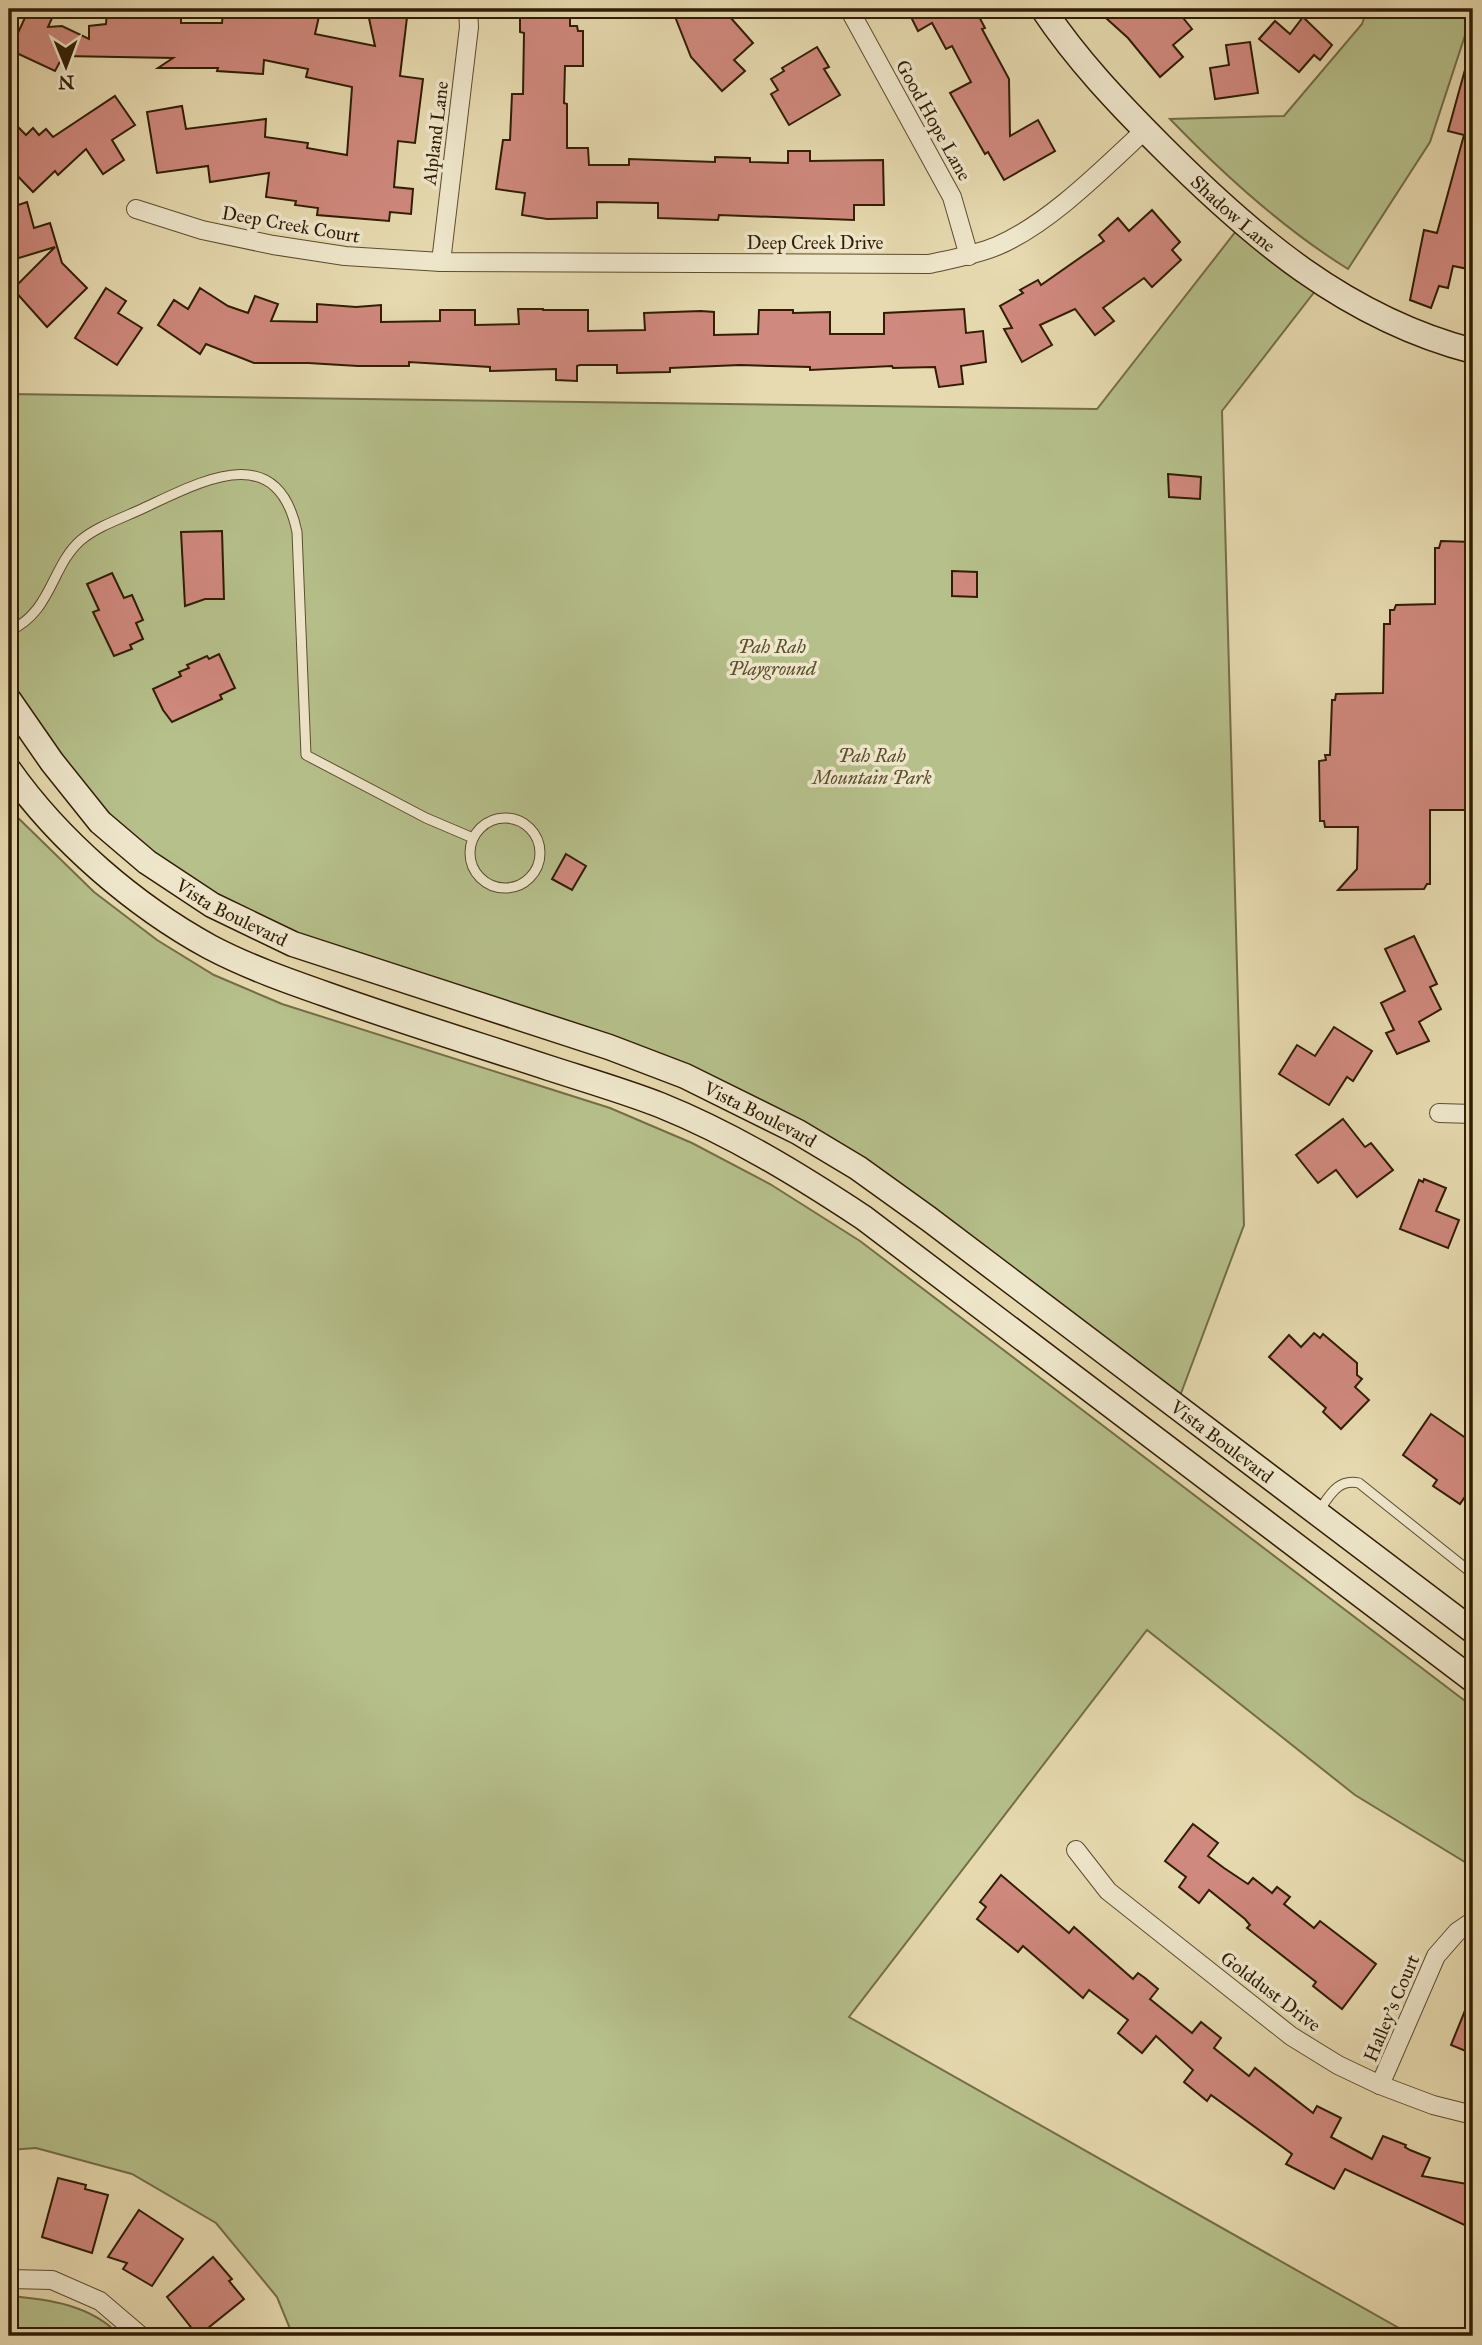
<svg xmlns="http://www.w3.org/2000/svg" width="1482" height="2345" viewBox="0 0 1482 2345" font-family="'IM FELL Great Primer',serif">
  <rect width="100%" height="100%" fill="#e7dab0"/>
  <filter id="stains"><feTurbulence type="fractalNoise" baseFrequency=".00286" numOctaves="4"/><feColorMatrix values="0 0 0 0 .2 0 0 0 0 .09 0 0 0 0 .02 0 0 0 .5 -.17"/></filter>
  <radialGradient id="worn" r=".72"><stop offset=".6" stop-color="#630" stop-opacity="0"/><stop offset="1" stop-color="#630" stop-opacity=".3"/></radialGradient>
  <!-- green -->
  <g fill="#b6c08b" stroke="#746e48" stroke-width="2">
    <path d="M1367,9h106v2l-43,131 -82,127c-66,-41 -124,-94 -178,-150l114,-3 78,-92z"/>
    <path d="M1240,226l79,60 -97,125 22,814 -67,179 -419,-295 -436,-158 -185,-99 -128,-149v-309l1088,15z"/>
    <path d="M9,809l85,83 63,48 57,35 68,29 328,104 82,35 78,41 90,57 613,466v160l-118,-72 -208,-165 -298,387 564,319h-1120l-16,-39 -61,-74 -84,-49 -96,-26 -27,2z"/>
    <path d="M9,2296c39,3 83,9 111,40h-111z"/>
  </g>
  <!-- building -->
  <g fill="#d0897e" stroke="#311d04" stroke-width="2">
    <path d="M29,9h27l-8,18 14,-1 27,13v-13l17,-2 1,-15h74v14h41l1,-11 29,2 1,-4 40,3 1,-4h10l16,3 -5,22 60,12 -8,-37h41l-8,67 23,3 -8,64 -17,-2 -4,46 19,2 -2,25 -21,-2 -1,9 -72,-6 1,-7 -23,-3 1,-4 -30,-4 3,-24 -59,9 -2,-16 -51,7 -10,-61 35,-6 4,23 80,-10 -1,18 43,6 -1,5 40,7 5,-68 -46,-10 2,-8 -44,-9 -1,14 -46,-3 1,-3h-60l15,-10 -110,-2 -8,15 -45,-21z"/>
    <path d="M672,9h51l30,34 -19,17 11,11 -23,20 -31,-34z"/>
    <path d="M907,9h68l10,19 -3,1 27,50 1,57 28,-16 17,31 -51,29 -16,-28 -3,2 -35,-61 21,-11 -19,-36 -6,3 -14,-26 -14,8z"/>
    <path d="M1096,9h80l16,20 -19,16 10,12 -23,20 -32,-39z"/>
    <path d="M520,11l50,4v11h7l1,5h5v35h-18l-1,37 3,1v44h21l1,17h40v-6l86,3v-5l35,1v4l38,1v-12h22v10l73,-1 1,45h-30v15l-135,-5 -1,5 -60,-2v-15l-61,-1v16l-50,1 -25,-4 3,-22 -29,-4 7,-49h7l2,-46h11l1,-61 -4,-1z"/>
    <path d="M1303,17l29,28 -12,15 -6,-5 -15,17 -40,-33 16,-18 15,13z"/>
    <path d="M1250,42l8,51 -43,6 -5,-31 19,-3 -3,-20z"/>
    <path d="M817,47l12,20 -5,2 16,26 -51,30 -18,-31 7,-4 -7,-11 13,-8 -2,-3z"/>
    <path d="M1468,59l5,1v210l-20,-4 -5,22 -9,-2 -8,22 -21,-8 14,-70 13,3 27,-98 -16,-4z"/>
    <path d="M115,96l20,29 -23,15 12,20 -21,14 -17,-25 -28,26 -3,-4 -22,21 -24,-25v-33l8,-8 9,9 7,-7 6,7 7,-6 7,8z"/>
    <path d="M27,202l7,26 16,-5 12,40 25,25 -40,39 -34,-38 42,-42 -46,14v-53z"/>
    <path d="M1152,210l28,32 -8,8 9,10 -29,27 -8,-9 -41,30 11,13 -19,14 -20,-26 -35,16 12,20 -30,17 -18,-33 8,-1 -12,-22 23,-13 -3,-3 18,-10 3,5 63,-44 -5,-6 19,-17 11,13z"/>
    <path d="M106,288l20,13 -8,12 24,15 -25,37 -42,-27z"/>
    <path d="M200,288l28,18 20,7 7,-17 23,8 -7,17 46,1v-18l39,3 25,-2v17l59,-1v-11h35v15l44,-1 -1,-15h25v1h45v21l57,-1 -1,-17 57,-2 13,1v23l44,-1 1,-24h34v3l37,-1v22h54v-21l80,-4 2,24 17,-2 3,31 -25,4 2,18 -24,3 -4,-20 -42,1 -1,-2 -82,4v-3l-70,-2 -70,3v4l-53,1v-8h-37l-3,1v15l-21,-1v-11l-66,2v-4l-81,-5v4h-51l-50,-3h-54l-48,-19 -6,10 -42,-29 16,-25 14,9z"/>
    <path d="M1168,474l33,3 -1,22 -31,-2z"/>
    <path d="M222,531l2,68h-19l-20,7 -4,-74z"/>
    <path d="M1441,541l32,1v263l-3,5h-40v74h-3l-3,5 -86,1 19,-21 1,-42h-33l-1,-6h-4l-1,-60 7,-1 -1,-5h5l2,-55h3l1,-6 47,-1 1,-69h6v-14h4l2,-5 39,-1v-56h4z"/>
    <path d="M952,571l25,1v25l-25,-1z"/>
    <path d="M112,573l12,25 8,-3 11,25 -7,3 7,16 -13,6 2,4 -18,7 -21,-44 6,-2 -12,-26z"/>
    <path d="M219,654l16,34 -15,7 2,4 -50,23 -9,-12 -10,-21 28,-13 -2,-4 10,-4 -2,-3 20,-9 2,3z"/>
    <path d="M566,854l20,12 -14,24 -20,-11z"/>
    <path d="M1414,936l23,48 -7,3 11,22 -22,13 10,19 -32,13 -11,-21 8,-3 -13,-27 24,-12 -20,-42z"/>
    <path d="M1334,1027l38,24 -19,30 -6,-4 -18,28 -50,-31 18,-29 18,11z"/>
    <path d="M1343,1119l22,28 6,-4 22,27 -36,27 -21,-27 -18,13 -22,-28z"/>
    <path d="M1424,1179l22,9 -10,23 23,9 -11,28 -48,-19 19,-49 4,2z"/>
    <path d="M1314,1333l6,5 3,-4 34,29v12l5,4 -7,8 14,13 -28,29 -18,-17 3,-4 -57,-51 20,-22 12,12z"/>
    <path d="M1431,1414l42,29v42l-13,19 -27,-18 4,-6 -34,-25z"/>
    <path d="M1193,1824l25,19 -10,13 16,12 24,16 5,-6 19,15 5,-6 13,10 -6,7 30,24 6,-7 56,43 -34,45 -29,-23 3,-4 -69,-54 3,-3 -5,-6 -36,-29 -10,13 -20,-16 7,-10 -21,-16z"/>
    <path d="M1001,1875l68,58 5,-6 59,52 5,-6 7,5 13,11 -8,10 42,34 9,-11 20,16 -7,10 35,28 6,-8 58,45 4,-7 24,12 -10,19 41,22 11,-23 23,9 -1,2 5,3 20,8 -8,18 51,9v44l-128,-60 -11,20 -48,-25 6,-10 -81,-59 -4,6 -23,-19 9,-12 -37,-34 -14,17 -24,-20 10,-13 -39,-30 -6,8 -60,-52 -5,6 -41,-33 9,-12 -6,-5z"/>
    <path d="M1473,1991v63l-22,-9z"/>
    <path d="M58,2178l28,7 -1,4 23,6 -16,58 -50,-16z"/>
    <path d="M139,2210l44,29 -31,47 -29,-17 4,-6 -19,-6z"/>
    <path d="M213,2257l19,22 -3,2 15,18 -46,37 -31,-39z"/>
  </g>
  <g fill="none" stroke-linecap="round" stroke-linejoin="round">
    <defs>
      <g id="lane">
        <path d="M9,631c43,-19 42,-65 72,-91 18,-15 45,-23 67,-34 56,-26 130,-66 149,26l9,223 120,63 47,20"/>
        <circle cx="505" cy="853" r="35"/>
        <path d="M1318,1512c11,-15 19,-34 41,-29l114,91"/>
      </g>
      <g id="street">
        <path d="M849,9l103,188 17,59"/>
        <path d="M136,209l66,21 71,15 72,11 96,6 488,2c23,-5 46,-9 68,-18 52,-22 106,-77 148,-116"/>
        <path d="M441,262l28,-235 -1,-18"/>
        <path d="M1439,1113l34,1"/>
        <path d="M1076,1850l32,41 183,145 47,29 42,20 53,20 40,10"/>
        <path d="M1380,2085l56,-129 21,-24 16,-11"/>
        <path d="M9,2279l43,1 48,21 41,35"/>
      </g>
      <g id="secondary">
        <path id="s1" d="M1043,9c34,51 75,94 118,137 91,91 185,172 312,205"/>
        <path id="s2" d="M9,700l43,62 48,60 47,40 65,43 81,39 316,103 76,29 113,56 60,36 71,51 544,412"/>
        <path d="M9,770c50,71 126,136 201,177 38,20 78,34 118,48 73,26 148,49 221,73 37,12 75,23 111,37 72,29 139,70 204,113l609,462"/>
      </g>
    </defs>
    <!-- lane casing -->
    <use href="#lane" stroke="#5e4c2f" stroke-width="11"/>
    <!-- street casing -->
    <use href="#street" stroke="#5e4c2f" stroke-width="20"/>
    <!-- secondary casing -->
    <use href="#secondary" stroke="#311d04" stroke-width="27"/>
    <!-- lane -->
    <use href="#lane" stroke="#efe7cc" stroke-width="9"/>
    <!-- street -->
    <use href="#street" stroke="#efe7cc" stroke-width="18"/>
    <!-- secondary -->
    <use href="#secondary" stroke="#efe7cc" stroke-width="24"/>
  </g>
  <g text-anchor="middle" stroke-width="7" stroke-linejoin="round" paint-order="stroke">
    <!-- street labels -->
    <g font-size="19" fill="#311d04" stroke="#efe7cc">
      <text transform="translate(934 120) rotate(61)" y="7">Good Hope Lane</text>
      <text transform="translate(435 133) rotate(-83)" y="7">Alpland Lane</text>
      <text dy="7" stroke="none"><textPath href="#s1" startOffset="280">Shadow Lane</textPath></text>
      <text transform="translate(291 224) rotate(10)" y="7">Deep Creek Court</text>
      <text x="815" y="249">Deep Creek Drive</text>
      <text dy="7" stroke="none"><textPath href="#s2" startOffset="313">Vista Boulevard</textPath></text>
      <text dy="7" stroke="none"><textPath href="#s2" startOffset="880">Vista Boulevard</textPath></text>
      <text dy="7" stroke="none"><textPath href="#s2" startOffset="1447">Vista Boulevard</textPath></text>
      <text transform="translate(1271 1991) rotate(37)" y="7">Golddust Drive</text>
      <text transform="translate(1391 2008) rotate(-67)" y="7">Halley's Court</text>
    </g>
    <!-- park labels -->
    <g font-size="19" font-style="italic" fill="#594e2c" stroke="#efe7cc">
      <text x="772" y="653">Pah Rah<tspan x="772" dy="22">Playground</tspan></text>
      <text x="872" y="762">Pah Rah<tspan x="872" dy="22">Mountain Park</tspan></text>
    </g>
  </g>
  <!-- margin -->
  <rect width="1482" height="2345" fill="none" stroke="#e7dab0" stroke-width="35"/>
  <rect x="10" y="10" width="1461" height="2324" fill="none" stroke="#311d04" stroke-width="3.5"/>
  <rect x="18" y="18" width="1447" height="2310" fill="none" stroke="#311d04" stroke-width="2"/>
  <!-- north arrow -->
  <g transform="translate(66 66) rotate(179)" stroke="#efe7cc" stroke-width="5" paint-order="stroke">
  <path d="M0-5L12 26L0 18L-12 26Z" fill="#311d04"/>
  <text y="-10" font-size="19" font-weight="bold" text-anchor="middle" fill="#311d04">N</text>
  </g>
  <rect width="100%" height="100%" filter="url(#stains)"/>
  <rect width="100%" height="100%" fill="url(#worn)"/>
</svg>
